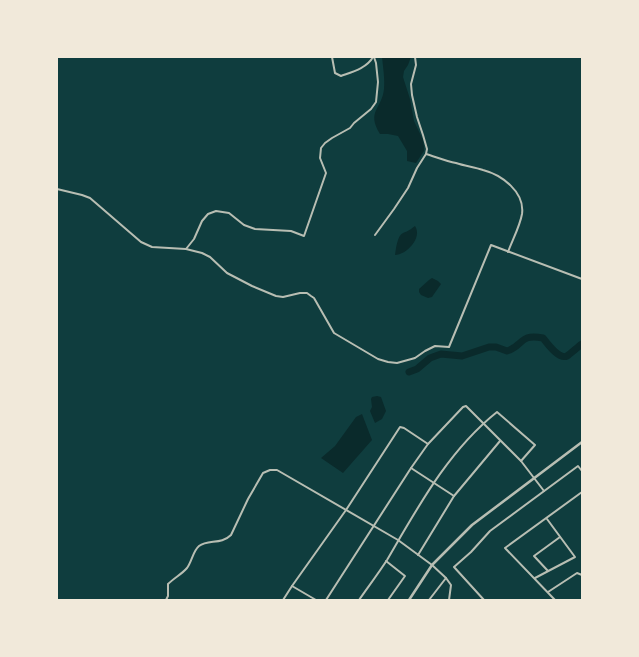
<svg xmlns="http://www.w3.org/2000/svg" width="639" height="657" viewBox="0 0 639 657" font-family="'DM Sans',sans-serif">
  <rect width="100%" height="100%" fill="#0f3d3e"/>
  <!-- water -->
  <g fill="#0a2a2b">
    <path d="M382,57h29l-3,8 -4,6 -1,6 7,22 4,22 9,19 1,7v4l-8,12 -9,-2v-10l-9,-15 -10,-2h-8c-14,-23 2,-25 4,-45 1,-10 -1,-22 -2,-32z"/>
    <path d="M415,226c8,12 -9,29 -20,29 1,-6 2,-19 8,-22 5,-2 7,-3 12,-7z"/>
    <path d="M432,278l6,3 3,3 -9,13 -4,1 -7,-3 -2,-3v-3l10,-9z"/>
    <path d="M377,396l4,1 5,14 -4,8 -7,4 -5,-12 2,-4 -1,-8 1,-2z"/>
    <path d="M362,414l10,26 -29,33 -22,-15 14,-12 21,-29z"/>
  </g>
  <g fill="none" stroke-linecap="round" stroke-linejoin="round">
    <!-- river -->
    <path stroke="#0a2a2b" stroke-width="7" d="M409,372l8,-3 13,-11 11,-4 21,2 27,-9h7l11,4c17,-5 12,-18 36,-13 4,5 16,22 24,18 3,-2 12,-10 15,-12"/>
    <!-- minor -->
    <g stroke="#b8beb3" stroke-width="2">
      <path d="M332,57l3,16 6,3c11,-4 26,-8 32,-19"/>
      <path d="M426,154c10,3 20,7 30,9 9,3 18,4 27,7 19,5 42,22 39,44 -2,12 -10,27 -14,38"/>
      <path d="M57,189l25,6 8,3 51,44 11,5 34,2 16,4 8,4 17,16 25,13 24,10 7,1 17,-4h7l4,3 3,2 20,35 44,26 10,3 9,1 18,-5 10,-7 10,-5 14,1 42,-102 91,34"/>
      <path d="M375,235l19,-26 14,-21 9,-20 9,-14 1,-5 -4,-14 -6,-18 -5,-22 -1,-11 5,-19 -1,-8"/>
      <path d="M186,249l8,-10 8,-18 6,-7 8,-3 13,2 15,12 11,4 36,2 13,5 22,-63 -6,-15 1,-10 4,-5 7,-5 18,-10 4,-5 17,-14 5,-7 2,-20 -2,-19 -2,-6"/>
      <path d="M411,468l43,28"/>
      <path d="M418,555l36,-59 46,-55"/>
      <path d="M386,561l19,15 -17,24"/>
      <path d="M548,571l-14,-15 26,-19"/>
      <path d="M535,578l40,-21 -28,-38"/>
      <path d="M292,586l24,14"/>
      <path d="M548,592l29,-19 5,2"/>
      <path d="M166,600l2,-4v-12c6,-6 14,-10 19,-16 5,-7 6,-17 12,-22 9,-7 22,-1 32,-11l17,-36 15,-26 7,-3h7l121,70 34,25 14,13 5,7 -2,15"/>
      <path d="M283,600l9,-14 54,-76 54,-83 4,1 24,16"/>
      <path d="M326,600l85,-132 17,-24 35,-37 3,-1 55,55 23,30"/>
      <path d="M359,600c9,-13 19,-26 28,-40 31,-53 61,-109 110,-148l38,33 -14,16"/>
      <path d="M429,600l17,-22"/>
      <path d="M484,600l-30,-33 17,-15 19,-21 88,-65 4,5"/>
      <path d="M555,600l-50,-52 77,-56"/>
    </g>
    <!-- tertiary -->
    <path stroke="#b8beb3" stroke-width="2.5" d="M409,600l23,-35 40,-40 110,-83"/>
  </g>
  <!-- border -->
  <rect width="639" height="657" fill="none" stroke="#f1e9da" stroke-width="116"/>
</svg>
